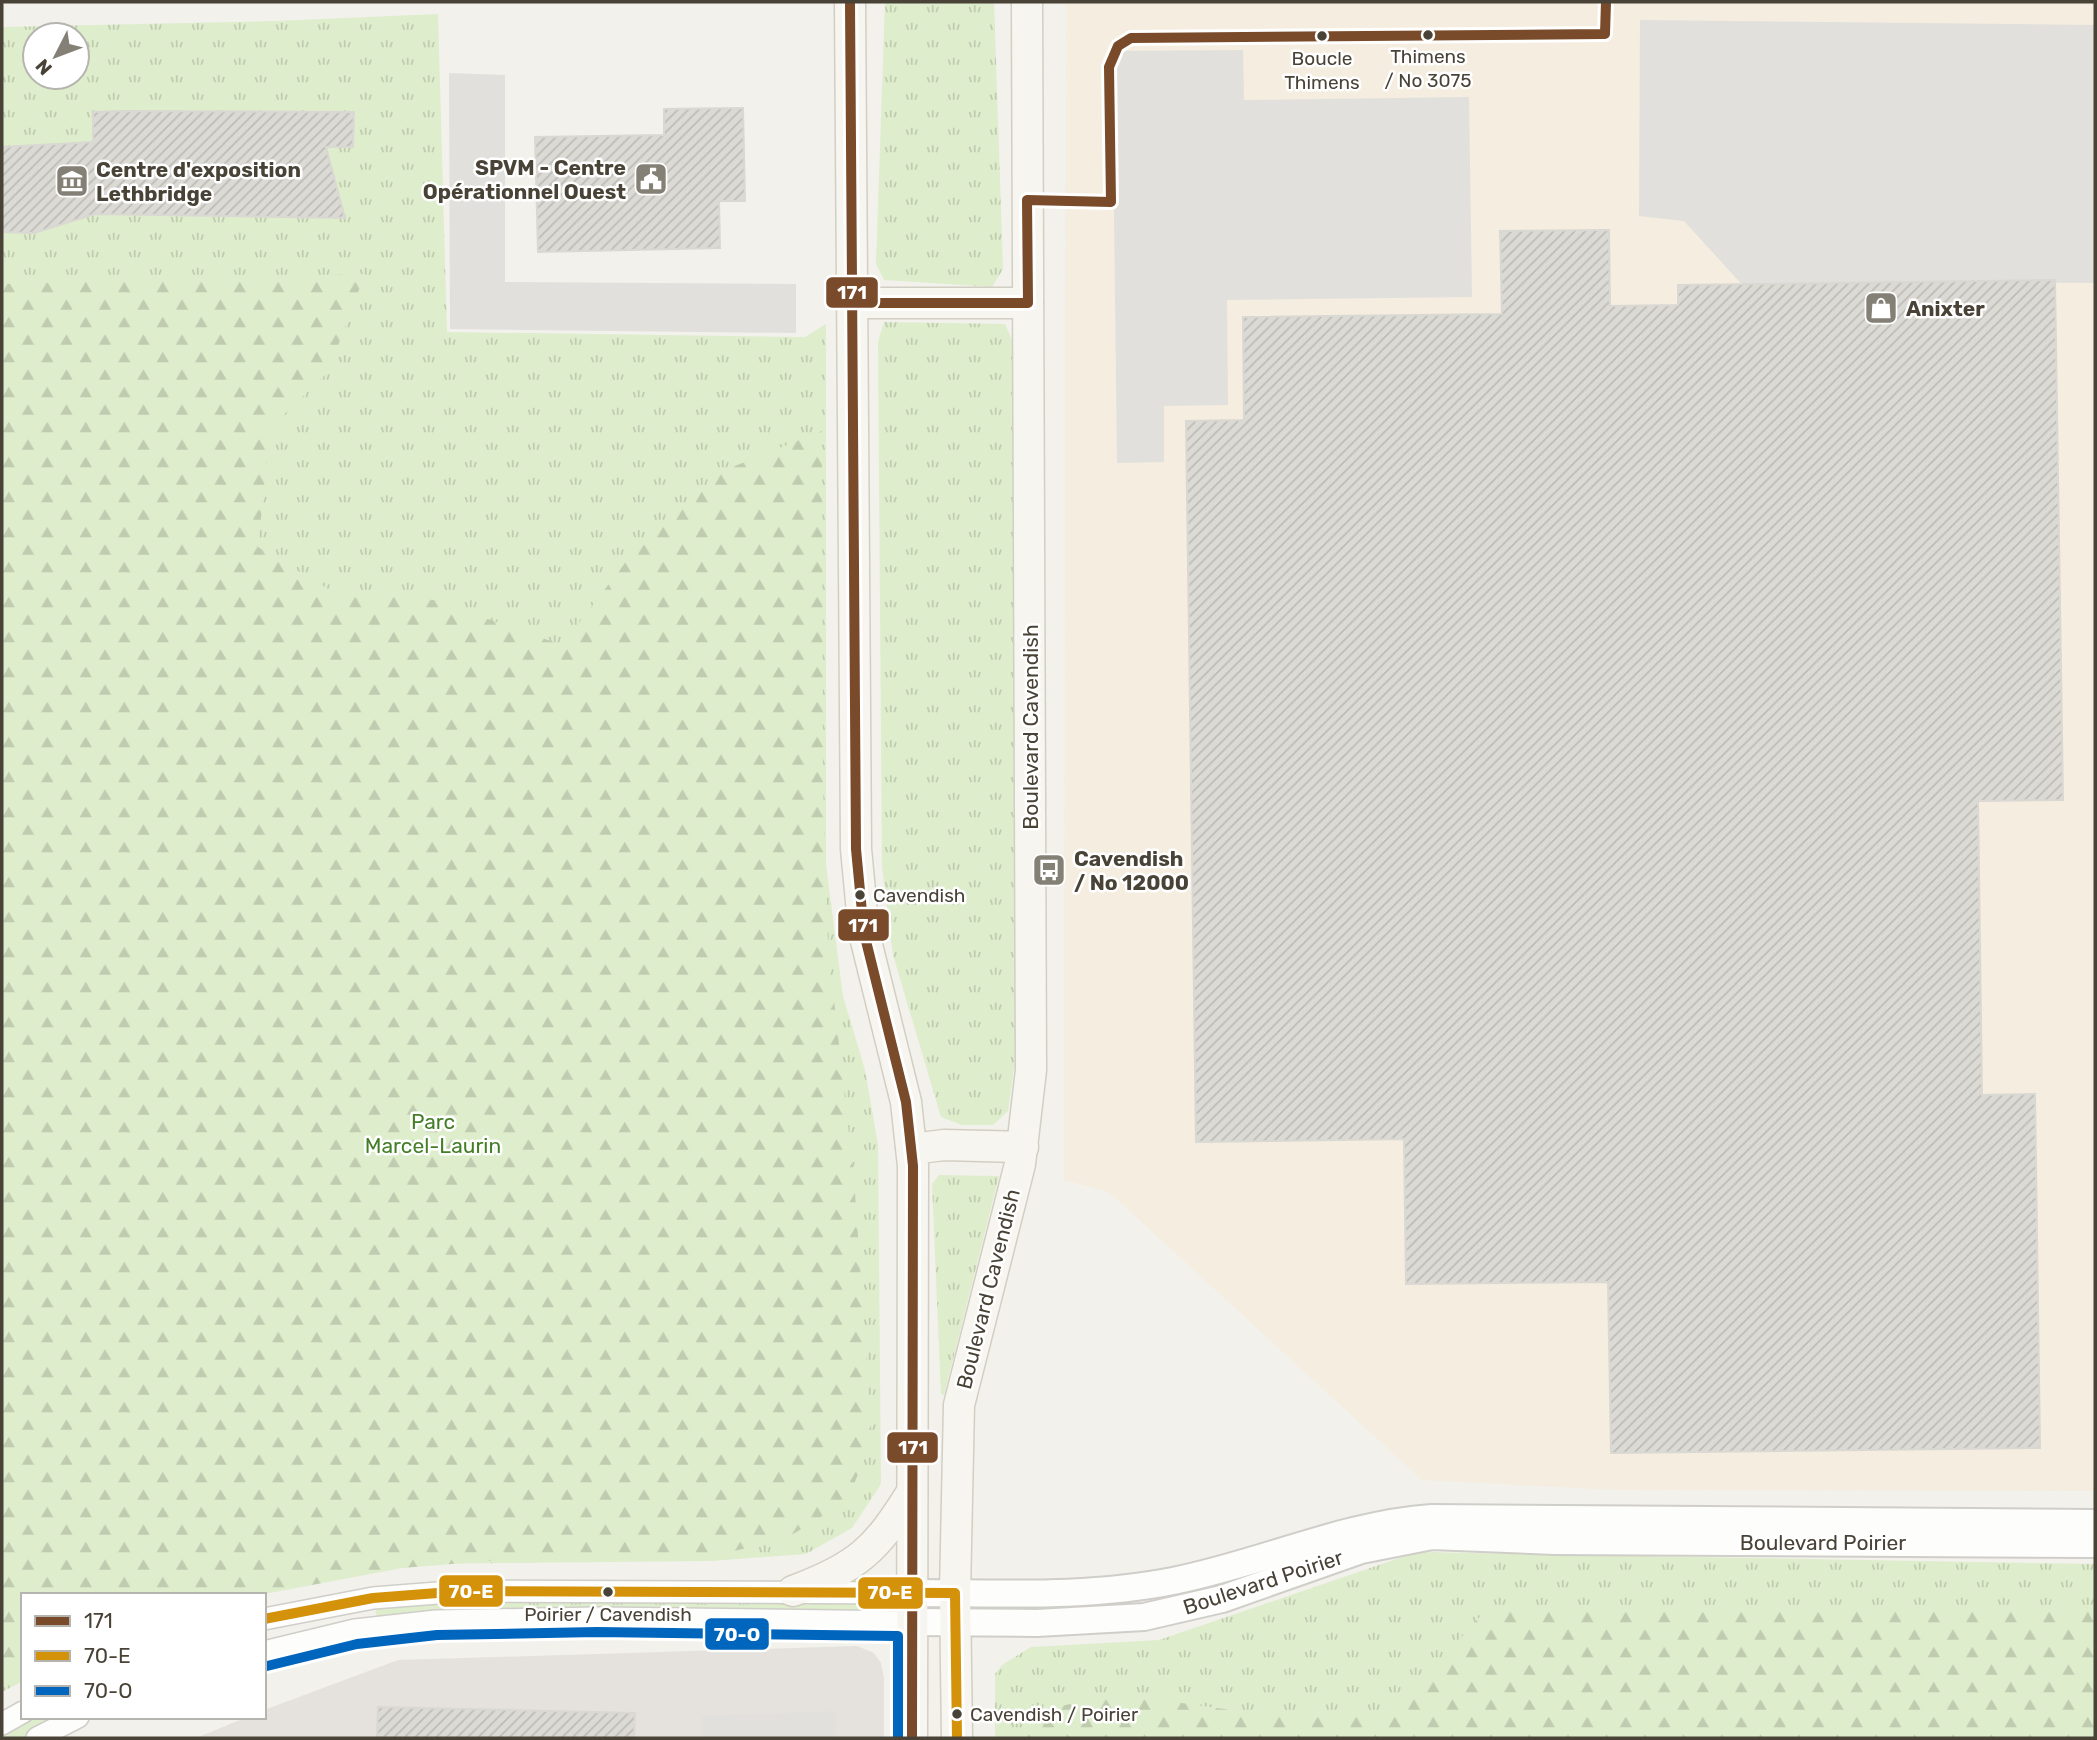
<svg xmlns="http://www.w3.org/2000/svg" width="2097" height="1740" font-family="Rubik,sans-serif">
<defs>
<pattern id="grass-tufts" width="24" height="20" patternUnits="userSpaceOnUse" patternTransform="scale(1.75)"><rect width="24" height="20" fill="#deedcc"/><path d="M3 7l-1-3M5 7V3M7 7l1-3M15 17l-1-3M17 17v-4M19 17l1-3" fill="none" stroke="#c0ccb0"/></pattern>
<pattern id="forest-firs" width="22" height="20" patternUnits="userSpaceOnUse" patternTransform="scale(1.75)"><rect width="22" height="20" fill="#deedcc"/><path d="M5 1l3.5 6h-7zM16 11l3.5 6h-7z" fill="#c0ccb0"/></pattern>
<pattern id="building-hatch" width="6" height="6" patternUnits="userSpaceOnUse" patternTransform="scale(1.75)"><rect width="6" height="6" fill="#dcdad4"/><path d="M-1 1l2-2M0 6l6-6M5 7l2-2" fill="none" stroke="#bebcb7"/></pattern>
</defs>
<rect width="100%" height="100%" fill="#f2f1ec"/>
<polygon fill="#f5eddf" points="1066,2 2095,2 2095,1491 1615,1490 1422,1480 1109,1192 1064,1180"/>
<polygon fill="#e5e2dd" points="857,1646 874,1653 881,1663 884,1678 884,1738 196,1738 247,1717 264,1717 264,1710 398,1660"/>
<g fill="url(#grass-tufts)" fill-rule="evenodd">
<polygon points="885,2 994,2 1003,269 992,287 884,280 876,264"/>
<path d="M 438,14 L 447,332 L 805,337 L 826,324 L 826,865 L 843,996 L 865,1070 L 878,1145 L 881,1484 L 852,1528 L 806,1554 L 711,1561 L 400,1564 L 259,1593 L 23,1595 L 23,1681 L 2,1692 L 2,27 L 275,21 ZM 35,35 L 77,35 L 77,77 L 35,77 Z"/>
<polygon points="884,322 1005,324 1016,349 1018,1039 1008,1111 993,1125 962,1125 941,1117 893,955 882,867 878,342"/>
<polygon points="939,1175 999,1176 944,1395 941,1394 932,1184"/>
<polygon points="1417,1552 2095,1564 2095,1738 995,1738 995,1674 1002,1665 1031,1647 1159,1640"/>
<polygon points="857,1599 858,1614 377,1620 375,1606 435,1600"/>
<polygon points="31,1717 63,1717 23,1738 2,1738 2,1733"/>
</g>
<g fill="url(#forest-firs)">
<polygon points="365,274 328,372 270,428 258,547 330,590 434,600 562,645 625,563 720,472 822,431 823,784 828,946 854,1179 872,1440 847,1501 785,1539 717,1555 501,1560 402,1568 259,1595 23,1595 23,1670 2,1676 2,284"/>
<polygon points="2095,1608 2095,1738 1025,1738 1042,1711 1113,1693 1265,1715 1375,1714 1421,1682 1485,1611"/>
</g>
<g fill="#e1e0dc">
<polygon points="1640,20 2095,25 2095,283 1878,282 1747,290 1684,221 1639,216"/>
<polygon points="1243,50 1244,100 1469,97 1472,297 1227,300 1228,405 1164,406 1164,462 1117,463 1112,51"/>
<polygon points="449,73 505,75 505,282 796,284 796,333 450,329"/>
<polygon points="836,1711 835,1738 702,1738 702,1716"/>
</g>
<g fill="url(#building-hatch)" stroke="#dad8d2" stroke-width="2">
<polygon points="743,108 745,201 719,201 720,248 538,252 535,137 664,135 664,109"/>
<polygon points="123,111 354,112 353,147 326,147 345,218 95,214 34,233 2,232 2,147 93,142 93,112"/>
<polygon points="1609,230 1610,306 1678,305 1678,285 2055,280 2063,800 1978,801 1982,1095 2035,1094 2040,1448 1611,1453 1608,1282 1406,1284 1404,1139 1196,1142 1186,421 1244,420 1243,317 1502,314 1500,231"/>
<polygon points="378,1707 635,1713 634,1738 377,1738"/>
</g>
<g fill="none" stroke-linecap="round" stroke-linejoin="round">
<defs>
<g id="minor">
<polyline points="264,1619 373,1598 463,1591 912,1593"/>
<polyline points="264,1652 355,1630 436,1621 597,1618 912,1622"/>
<polyline points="2,1724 23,1712"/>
<polyline points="37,1738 78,1717"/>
</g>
<g id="tertiary">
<path d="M 912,1593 C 999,1593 1088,1598 1173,1581 C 1260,1564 1343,1524 1432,1518 L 2095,1523"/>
<polyline points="912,1622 1037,1623 1144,1617 1222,1599 1361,1550 1432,1536 1555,1541 2095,1544"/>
</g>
<g id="secondary">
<polyline points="850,2 856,849 864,933 906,1102 913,1166 912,1738"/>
<polyline points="851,303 1028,303"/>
<polyline points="912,1149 944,1145 1023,1147"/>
<path d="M 793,1591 C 858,1567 876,1550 912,1492"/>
<polyline points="957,1738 955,1593 959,1405 1020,1164 1031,1070 1027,2"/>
</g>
</defs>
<use href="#minor" stroke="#d0cec9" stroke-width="24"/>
<use href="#tertiary" stroke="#d0cec9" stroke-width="30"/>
<use href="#secondary" stroke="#d2cec3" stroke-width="33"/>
<use href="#minor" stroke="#fdfdfc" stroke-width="21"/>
<use href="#tertiary" stroke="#fdfdfc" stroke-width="26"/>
<use href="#secondary" stroke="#f7f5ef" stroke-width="30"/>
<defs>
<g id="bus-1">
<polyline points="850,2 856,849 864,933 906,1102 913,1166 912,1738"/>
<polyline points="851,303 1028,303 1027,200 1111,202 1109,67 1118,46 1131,38 1605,34 1606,2"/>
</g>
<polyline id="bus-2" points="264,1619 373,1598 463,1591 955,1593 957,1738"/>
<polyline id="bus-3" points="267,1666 357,1644 437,1635 597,1632 898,1636 898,1738"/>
</defs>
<use href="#bus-1" stroke="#fff" stroke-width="16"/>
<use href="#bus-2" stroke="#fff" stroke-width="16"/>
<use href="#bus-3" stroke="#fff" stroke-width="16"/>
<use href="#bus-1" stroke="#7a4b2a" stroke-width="10"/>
<use href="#bus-2" stroke="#d4920b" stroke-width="10"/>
<use href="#bus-3" stroke="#0065bd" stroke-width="10"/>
</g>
<defs>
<symbol id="civic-square" viewBox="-11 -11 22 22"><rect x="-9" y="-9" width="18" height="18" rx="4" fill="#848076" stroke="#fff"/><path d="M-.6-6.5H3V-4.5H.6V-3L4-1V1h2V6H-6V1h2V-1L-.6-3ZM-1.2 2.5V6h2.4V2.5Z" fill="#fff"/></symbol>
<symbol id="museum-square" viewBox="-11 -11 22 22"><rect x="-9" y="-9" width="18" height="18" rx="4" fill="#848076" stroke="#fff"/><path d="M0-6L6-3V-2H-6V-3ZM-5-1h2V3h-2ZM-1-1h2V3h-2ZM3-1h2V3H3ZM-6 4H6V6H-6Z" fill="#fff"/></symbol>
<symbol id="shop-square" viewBox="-11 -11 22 22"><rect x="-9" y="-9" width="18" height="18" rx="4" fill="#848076" stroke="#fff"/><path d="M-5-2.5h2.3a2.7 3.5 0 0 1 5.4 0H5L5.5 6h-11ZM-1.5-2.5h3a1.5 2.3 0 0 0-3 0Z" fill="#fff"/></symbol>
<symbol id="bus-square" viewBox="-11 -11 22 22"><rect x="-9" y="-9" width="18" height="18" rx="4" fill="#848076" stroke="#fff"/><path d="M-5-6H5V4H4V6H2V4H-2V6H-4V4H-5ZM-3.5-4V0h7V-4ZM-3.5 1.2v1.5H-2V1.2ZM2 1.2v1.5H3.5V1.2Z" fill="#fff"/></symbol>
</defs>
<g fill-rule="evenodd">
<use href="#civic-square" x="632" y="160" width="38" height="38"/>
<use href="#museum-square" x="53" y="162" width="38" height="38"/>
<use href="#shop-square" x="1862" y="289" width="38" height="38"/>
<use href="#bus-square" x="1030" y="851" width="38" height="38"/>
</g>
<g fill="#494337" stroke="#fff" stroke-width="2.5">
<circle cx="1428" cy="35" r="6"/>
<circle cx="1322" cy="36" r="6"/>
<circle cx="860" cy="895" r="6"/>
<circle cx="608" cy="1592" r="6"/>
<circle cx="957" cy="1714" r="6"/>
</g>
<g text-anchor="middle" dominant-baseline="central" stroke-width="5" stroke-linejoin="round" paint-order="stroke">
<g font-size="19" fill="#494337" stroke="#fff">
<text x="1428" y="56">Thimens<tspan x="1428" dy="24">/ No 3075</tspan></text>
<text x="1322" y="58">Boucle<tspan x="1322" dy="24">Thimens</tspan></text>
<text x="873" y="895" text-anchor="start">Cavendish</text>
<text x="608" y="1614">Poirier / Cavendish</text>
<text x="970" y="1714" text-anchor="start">Cavendish / Poirier</text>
</g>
<g font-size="21" font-weight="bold" fill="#494337" stroke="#fff" text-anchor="start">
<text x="626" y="167" text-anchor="end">SPVM - Centre<tspan x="626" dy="24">Opérationnel Ouest</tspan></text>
<text x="96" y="169">Centre d'exposition<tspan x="96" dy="24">Lethbridge</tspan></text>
<text x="1906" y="308">Anixter</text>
<text x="1074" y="858">Cavendish<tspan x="1074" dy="24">/ No 12000</tspan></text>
</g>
<g font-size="21" fill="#494337" stroke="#fff">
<text transform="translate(1030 727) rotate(-90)">Boulevard Cavendish</text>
<text transform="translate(988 1289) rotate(-76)">Boulevard Cavendish</text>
<text x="1823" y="1542">Boulevard Poirier</text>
<text transform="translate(1263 1582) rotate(-18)">Boulevard Poirier</text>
</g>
<g font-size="21" fill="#447e27" stroke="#fff">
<text x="433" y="1121">Parc<tspan x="433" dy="24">Marcel-Laurin</tspan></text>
</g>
</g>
<g stroke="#fff" stroke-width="2.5">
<rect x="825" y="276" width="54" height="33" rx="7" fill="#7a4b2a"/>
<rect x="837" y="908" width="53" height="34" rx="7" fill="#7a4b2a"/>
<rect x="886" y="1431" width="53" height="33" rx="7" fill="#7a4b2a"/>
<rect x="438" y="1574" width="66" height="34" rx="7" fill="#d4920b"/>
<rect x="857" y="1576" width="67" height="34" rx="7" fill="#d4920b"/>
<rect x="704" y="1617" width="66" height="34" rx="7" fill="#0065bd"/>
</g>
<g font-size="19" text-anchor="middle" font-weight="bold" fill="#fff">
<text x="852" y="299">171</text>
<text x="863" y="932">171</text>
<text x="913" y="1454">171</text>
<text x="471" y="1598">70-E</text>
<text x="890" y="1599">70-E</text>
<text x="737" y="1641">70-O</text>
</g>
<rect width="2097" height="1740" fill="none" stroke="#494337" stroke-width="7"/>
<rect x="21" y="1593" width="245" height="126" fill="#ffffff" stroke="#b6b4af" stroke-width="2"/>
<rect x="35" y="1616" width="35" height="10" fill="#7a4b2a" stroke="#b6b4af" stroke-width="2"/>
<text x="84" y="1628" font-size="21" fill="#494337">171</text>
<rect x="35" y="1651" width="35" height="10" fill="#d4920b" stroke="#b6b4af" stroke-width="2"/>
<text x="84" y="1663" font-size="21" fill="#494337">70-E</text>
<rect x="35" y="1686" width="35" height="10" fill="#0065bd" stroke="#b6b4af" stroke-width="2"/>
<text x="84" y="1698" font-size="21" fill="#494337">70-O</text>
<g transform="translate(56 56) rotate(228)"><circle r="33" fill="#ffffff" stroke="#b6b4af" stroke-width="2"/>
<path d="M0-5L12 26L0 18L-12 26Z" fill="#848076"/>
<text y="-10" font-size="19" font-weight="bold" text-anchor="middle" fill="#494337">N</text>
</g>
</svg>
